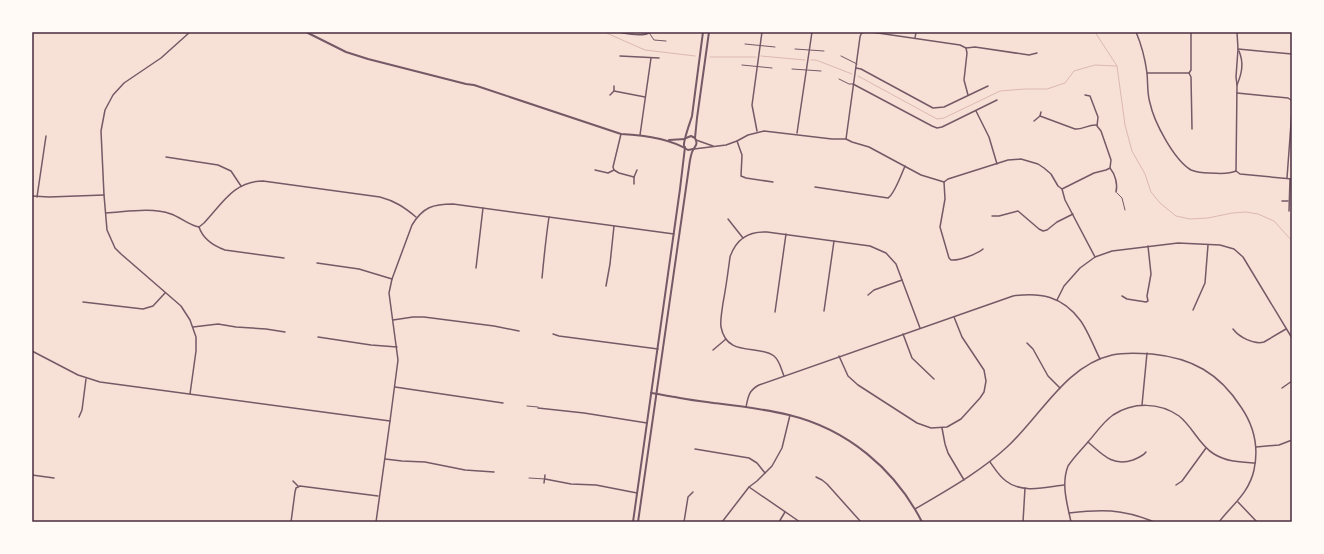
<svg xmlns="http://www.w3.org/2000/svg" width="1324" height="554" font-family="'Exo 2',sans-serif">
<rect width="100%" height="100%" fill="#f7e1d7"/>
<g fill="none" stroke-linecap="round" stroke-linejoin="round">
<g stroke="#dcb8b0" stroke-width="1">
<polyline points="604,32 645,50 695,56"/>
<polyline points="1095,32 1117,66 1125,125 1132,151 1145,174 1151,192 1160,203 1176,216 1190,219 1208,218 1232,213 1246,212 1258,214 1274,221 1292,241"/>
<polyline points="761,56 805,60"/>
<polyline points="710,57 756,57"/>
<polyline points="811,60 816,60 852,74"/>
<polyline points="858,76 937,119 944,118 1000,91 1025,89 1047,89 1065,83 1074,71 1095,65 1116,66"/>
</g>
<g stroke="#755966" stroke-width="1">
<polyline points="650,34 654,40 666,41"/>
<polyline points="745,44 775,47"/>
<polyline points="795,49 824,51"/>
<polyline points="841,56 857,64"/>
<polyline points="742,65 772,68"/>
<polyline points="792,69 821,71"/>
<polyline points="839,79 849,84 853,84"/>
<polyline points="1117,193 1122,198 1125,210"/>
<polyline points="527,406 538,407"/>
<polyline points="529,478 545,479"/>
</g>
<g stroke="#755966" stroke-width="1.5">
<polyline points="190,32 161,58 124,83 113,95 105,110 101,131 104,195 107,230 115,248 121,254 181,306 190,320 196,337 196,351 190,394"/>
<path d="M 618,32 C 628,34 643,37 651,32"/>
<polyline points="871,32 960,45 966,48 975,47 1029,55 1037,53"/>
<path d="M 1136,32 C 1142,46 1145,58 1147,73 C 1148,83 1147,94 1150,103 C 1154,122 1174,160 1191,170 C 1196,172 1203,173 1209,173 C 1218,173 1227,175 1236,171"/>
<polyline points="915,38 916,32"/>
<polyline points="966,48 967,53 964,80 968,95"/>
<polyline points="1238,49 1292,54"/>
<polyline points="620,56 659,58"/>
<polyline points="856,68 861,69 933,108 944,107 988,86"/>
<polyline points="1147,73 1189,73 1191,70 1191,32"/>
<polyline points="1189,73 1191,77 1192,129"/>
<polyline points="853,84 932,126 937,128 942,127 997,100"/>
<path d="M 1237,85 C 1242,73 1244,63 1239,51"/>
<polyline points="614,91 645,97"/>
<polyline points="1237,93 1288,98 1291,100 1292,102"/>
<polyline points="610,95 614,91 614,86"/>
<path d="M 1085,95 L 1090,96 L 1098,117 L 1097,126 L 1101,131 L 1111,160 L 1110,168 C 1115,174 1118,184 1116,192"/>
<polyline points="976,111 989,137 997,164"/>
<path d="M 1040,116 L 1075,129 C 1082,130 1089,124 1097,125"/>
<polyline points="1034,121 1040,116 1041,112"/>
<polyline points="757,131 752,105 762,32"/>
<polyline points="797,133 812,32"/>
<polyline points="621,134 613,167 614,170 619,173 634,177"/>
<polyline points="640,135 651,58"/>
<polyline points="846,139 860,37 861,34 864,32"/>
<polyline points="696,140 713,146"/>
<polyline points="737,141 742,155 741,176 746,178 773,182"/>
<polyline points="694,149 726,145 737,141 748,135 764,131 832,139 846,139 852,142 869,147 921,175 944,182 948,179 1008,160 1021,159 1038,164 1044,168 1051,174 1058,186 1062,189 1065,200 1095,257"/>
<polyline points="166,157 218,165 231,171 241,186"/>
<polyline points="595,170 608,173 614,170"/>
<polyline points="1236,171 1237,85 1236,77 1238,49 1237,32"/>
<polyline points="1236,171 1240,174 1292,179"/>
<polyline points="1287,178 1292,110"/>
<path d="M 944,182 L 945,199 L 940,227 L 949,258 L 951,260 C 959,261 977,254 983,249"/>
<polyline points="634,184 634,177 637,170"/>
<path d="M 815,187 L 888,198 C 894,195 902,173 905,166"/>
<polyline points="1062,189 1094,173 1106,170 1110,168"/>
<polyline points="32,196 49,197 104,195"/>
<polyline points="37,197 46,136"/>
<polyline points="1282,201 1288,201"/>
<polyline points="1289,211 1290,179"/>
<path d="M 106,213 C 126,212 151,207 171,214 C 180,217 190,226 199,227 L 204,223 C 222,204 234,181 263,181 L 380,197 C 395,201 404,207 416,217"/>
<polyline points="992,216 999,216 1018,211 1039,229 1043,231 1047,230 1057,222 1073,214"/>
<polyline points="728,219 743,238"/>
<path d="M 199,227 C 203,239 214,246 225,250 L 284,258"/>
<polyline points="317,263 359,269 392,279"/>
<polyline points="476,268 483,208"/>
<path d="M 542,278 C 544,257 546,237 549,217"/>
<polyline points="606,286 610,264 614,226"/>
<polyline points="868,295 874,290 902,280"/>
<polyline points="1122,296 1127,299 1146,302 1148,301 1147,296 1151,274 1148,246"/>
<polyline points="1057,300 1064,286 1080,268 1095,257 1112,251 1178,243 1220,245 1234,249 1243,257 1292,338"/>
<polyline points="83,302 143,309 153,306 165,293"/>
<polyline points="1193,310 1205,283 1208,245"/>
<polyline points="824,311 834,241"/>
<polyline points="775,312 786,234"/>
<polyline points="393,320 413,317 424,317 494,326 519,331"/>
<polyline points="193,327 218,324 236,327 266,329 285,332"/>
<path d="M 1233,329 C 1239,337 1254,345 1264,342 L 1286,329"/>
<polyline points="553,334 559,336 658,349"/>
<polyline points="903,334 912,358 934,379"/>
<polyline points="318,337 371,345 397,347"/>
<polyline points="1027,343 1033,349 1048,376 1060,388"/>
<polyline points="713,350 726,339"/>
<polyline points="32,351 78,375 100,382 390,421"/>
<polyline points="839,356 848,376 858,385 917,423 931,428 947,427 961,419 980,398 984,392 986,381 984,370 962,337 954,317"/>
<path d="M 784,376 C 781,369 780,361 774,356 C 758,344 727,358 721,327 C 720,320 722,311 723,303 C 726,288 728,272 730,257 C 736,239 749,231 767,232 L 870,246 L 886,253 L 896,264 L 920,328"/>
<polyline points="395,387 503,403"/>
<polyline points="1282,388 1292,381"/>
<polyline points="1142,405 1147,353"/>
<path d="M 746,407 C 748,397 749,390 759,385 L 1013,296 C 1040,292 1062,296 1080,320 C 1087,329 1094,347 1100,359"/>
<polyline points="538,408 584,413 647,423"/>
<polyline points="79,417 82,410 86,379"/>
<polyline points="942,428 945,444 948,453 964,480"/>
<path d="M 1088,442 C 1102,454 1112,467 1133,460 C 1138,458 1143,456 1146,452"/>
<polyline points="1256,447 1279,445 1292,440"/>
<polyline points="695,449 749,458 757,463 765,473"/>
<polyline points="385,459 402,461 425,462 465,470 494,472"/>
<path d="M 990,462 C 995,469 999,476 1006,481 C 1022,494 1047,487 1064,485"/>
<polyline points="32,475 54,478"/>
<polyline points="816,477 822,480 827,484 861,522"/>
<polyline points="545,479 571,484 596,485 637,493"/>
<polyline points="293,481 298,486"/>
<polyline points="544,483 545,475"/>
<polyline points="1176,485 1182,481 1206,448"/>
<polyline points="749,487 800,522"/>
<polyline points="1238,502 1257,522"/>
<path d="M 915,509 C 947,490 980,472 1007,447 C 1041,416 1065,366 1112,355 C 1125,352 1139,353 1152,354 C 1192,358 1219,373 1241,407 C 1254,426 1259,447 1254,470 C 1249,493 1232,505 1219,522"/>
<path d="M 1069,513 C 1102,509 1121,509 1152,521"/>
<polyline points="291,522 295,492 296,488 300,486 378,496"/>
<path d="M 376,522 L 390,421 L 398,360 L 389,293 L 392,279 L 412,225 C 423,207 433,204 453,204 L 674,234"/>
<polyline points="684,522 688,497 693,492"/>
<polyline points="722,522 749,487 757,481 772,466 782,448 790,415"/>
<polyline points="779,522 785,512"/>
<polyline points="1023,522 1025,488"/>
<path d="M 1071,522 C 1067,503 1061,484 1068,466 C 1074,457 1081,450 1088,442 C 1096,433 1103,422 1113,415 C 1133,402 1159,402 1179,416 C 1193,427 1199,445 1214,454 C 1227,462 1241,462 1255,463"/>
</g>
<g stroke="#755966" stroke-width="2">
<path d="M 306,32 L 346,52 L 368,59 L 466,84 L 474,85 L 621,134 C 643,135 669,138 688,150 L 693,149"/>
<polyline points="695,138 697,118 709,32"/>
<polyline points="669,140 685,139"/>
<path d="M 684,146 C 683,141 690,123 692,116 L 703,32"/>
<path d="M 651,393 C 659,394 667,396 675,397 C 688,400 701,401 714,403 C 739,406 765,409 789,415 C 847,429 895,469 922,522"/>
<polyline points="633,522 680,189 685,147"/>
<path d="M 638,522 L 690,160 C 691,157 691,153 693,150 C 696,145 698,144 695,138 L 691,136 L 686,138"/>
</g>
</g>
<rect width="1324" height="554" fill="none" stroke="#fffaf5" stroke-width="66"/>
<rect x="33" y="33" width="1258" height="488" fill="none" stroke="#4a2c40" stroke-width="1.5"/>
</svg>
